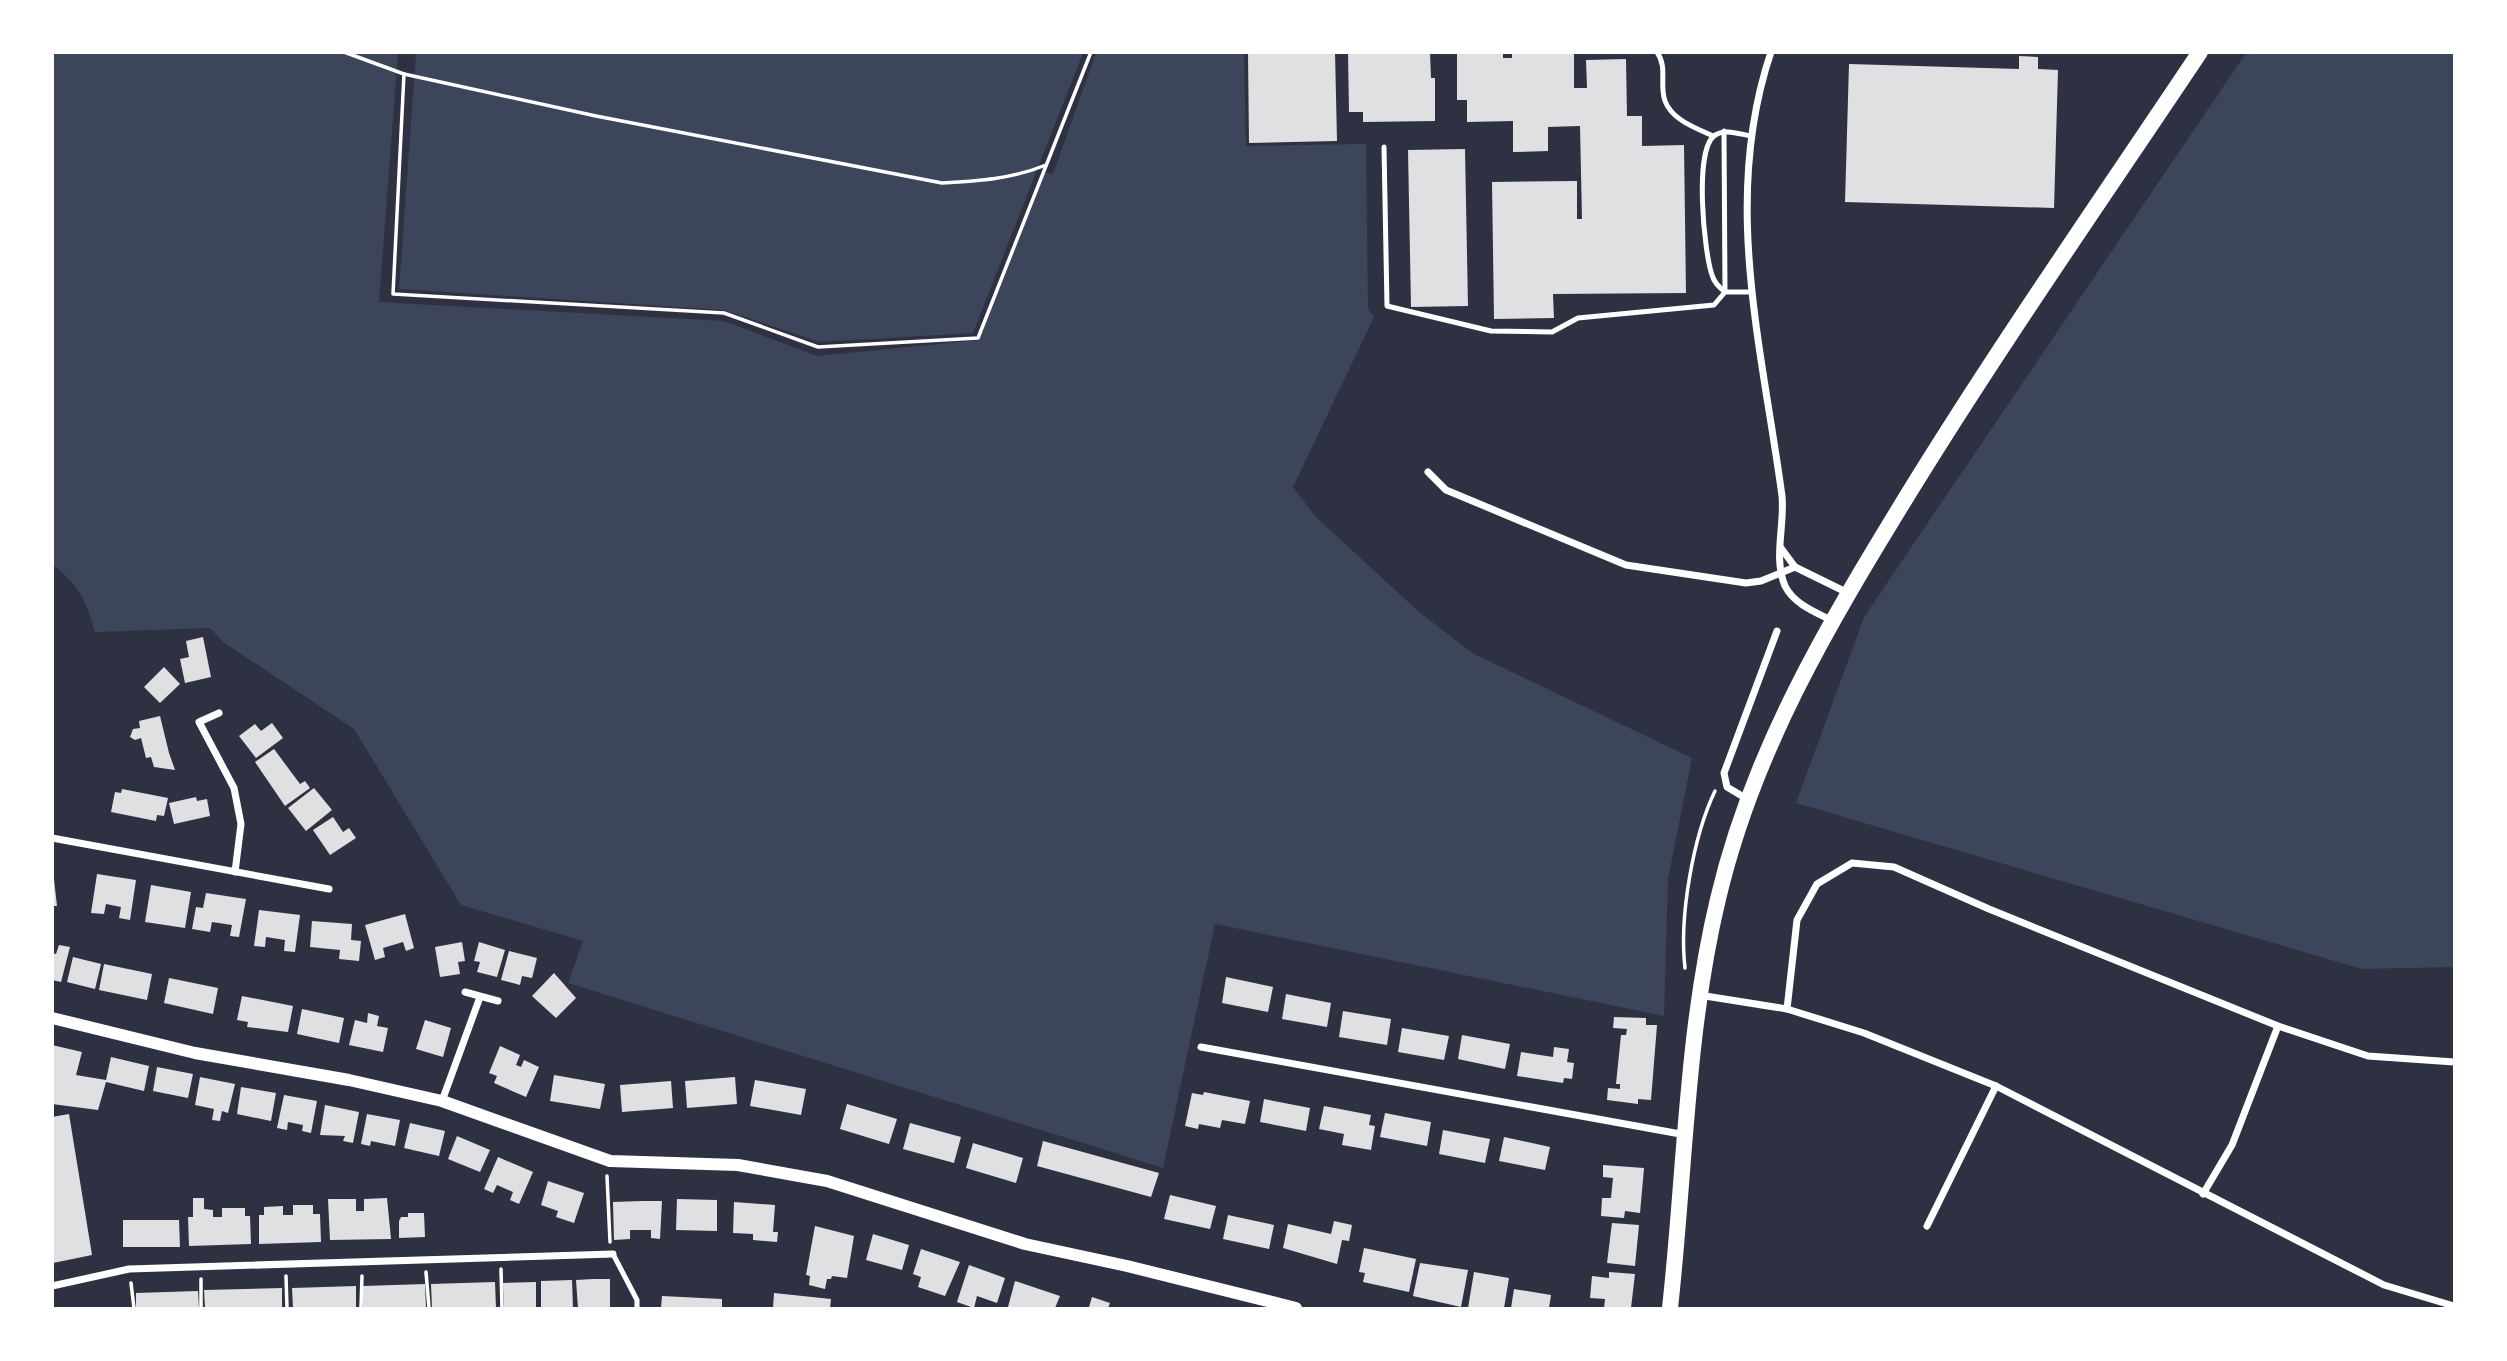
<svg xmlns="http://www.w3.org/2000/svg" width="2507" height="1361" font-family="'IBM Plex Sans',sans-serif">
<rect width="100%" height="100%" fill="#2d3142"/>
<g fill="#3c4559">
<path d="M 52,53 L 398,53 L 379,302 L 724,321 L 817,356 L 979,340 L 1042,172 L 1053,174 L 1096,53 L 1244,53 L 1246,146 L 1366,144 L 1368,309 L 1374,317 L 1293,487 L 1316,517 L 1419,612 L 1474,654 L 1692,758 L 1668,879 L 1664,1016 L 1215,924 L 1163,1168 L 568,983 L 583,941 L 461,905 L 354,729 L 223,642 L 210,628 L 95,632 C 85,598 80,587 53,565 Z"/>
<polygon points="416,53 1083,53 973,333 819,342 724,310 399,289"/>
<polygon points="2246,53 2454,53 2454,967 2362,969 1796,803 1864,617"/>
</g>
<g fill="#e0e0e3">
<polygon points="1248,52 1335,52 1337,141 1249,143"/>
<polygon points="1348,52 1430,52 1431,78 1435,78 1435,121 1363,122 1363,112 1349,112"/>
<polygon points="1457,52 1503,52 1503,58 1512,58 1512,52 1574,52 1574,88 1587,88 1586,60 1626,59 1627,116 1642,116 1642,146 1684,145 1686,293 1553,294 1554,318 1494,319 1492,182 1577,181 1577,219 1582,219 1580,126 1548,127 1548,151 1513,152 1513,121 1467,122 1467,100 1457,100"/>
<polygon points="2019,56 2038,57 2038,69 2058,70 2054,208 1845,202 1849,64 2019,69"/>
<polygon points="1465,149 1468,306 1411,307 1408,150"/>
<polygon points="203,637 211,677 185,683 180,659 189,657 186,641"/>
<polygon points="164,667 180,684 160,703 144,687"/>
<polygon points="160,716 169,753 175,770 154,767 151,757 146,758 141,738 135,740 130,737 133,729 140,728 139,721"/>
<polygon points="272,723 283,738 256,758 239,736 255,724 261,731"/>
<polygon points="274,749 300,784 305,781 310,788 285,806 255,762"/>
<polygon points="314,788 332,810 306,831 288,808"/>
<polygon points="122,789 168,798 164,816 157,815 156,821 111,812 115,792 121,793"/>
<polygon points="196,797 197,801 207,799 210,816 174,824 169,803"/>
<polygon points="333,817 343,832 349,828 356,838 330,855 313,830"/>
<polygon points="52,862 57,906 52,906"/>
<polygon points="97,874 136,880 130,920 119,918 121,907 106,904 104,914 91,913"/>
<polygon points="151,885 191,892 185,928 145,922"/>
<polygon points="206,893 246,899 239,937 230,936 232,925 212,922 210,932 192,929 196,907 203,908"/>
<polygon points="259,910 300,915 295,952 284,951 285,940 266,937 265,947 254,946"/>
<polygon points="405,914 414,948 406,951 403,942 383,948 385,957 375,960 365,925"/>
<polygon points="312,921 352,924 351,940 361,941 359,961 339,959 340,950 310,947"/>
<polygon points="462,942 465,961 458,962 460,974 440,977 435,947"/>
<polygon points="479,942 505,950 497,977 477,972 480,962 474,961"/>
<polygon points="59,945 70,947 61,982 52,980 52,953 56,954"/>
<polygon points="509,951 537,958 532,978 522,976 520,985 501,980"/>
<polygon points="73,957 101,964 95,989 67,982"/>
<polygon points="104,964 152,974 147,1000 99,990"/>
<polygon points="554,973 576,998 556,1018 532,996"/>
<polygon points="1226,977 1273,987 1268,1012 1222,1003"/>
<polygon points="169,978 218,988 213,1014 164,1003"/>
<polygon points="1286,994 1331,1003 1327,1027 1282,1019"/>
<polygon points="242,996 293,1006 288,1032 247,1027 248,1022 237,1020"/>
<polygon points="302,1009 344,1018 339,1043 297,1034"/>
<polygon points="1343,1011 1391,1019 1387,1045 1339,1037"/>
<polygon points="368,1013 379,1016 377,1026 388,1028 383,1052 349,1045 355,1020 367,1023"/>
<polygon points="1614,1017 1646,1018 1646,1025 1657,1025 1651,1100 1638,1099 1638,1104 1607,1100 1608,1088 1620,1089 1620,1084 1616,1084 1621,1035 1626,1035 1627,1029 1613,1028"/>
<polygon points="425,1020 451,1028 443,1057 416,1049"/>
<polygon points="1402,1028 1449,1036 1444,1060 1398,1052"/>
<polygon points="1462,1035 1510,1044 1505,1069 1458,1059"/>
<polygon points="52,1045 82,1052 76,1075 106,1080 111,1057 149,1066 144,1091 106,1082 98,1110 52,1104"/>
<polygon points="500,1046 520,1055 516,1065 521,1067 524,1060 539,1067 526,1097 494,1083 497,1076 489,1073"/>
<polygon points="1554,1047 1569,1049 1567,1062 1574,1063 1572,1079 1564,1078 1563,1083 1517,1076 1521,1052 1553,1057"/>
<polygon points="157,1067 193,1074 188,1098 153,1091"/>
<polygon points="554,1075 605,1084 600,1109 550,1101"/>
<polygon points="200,1077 235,1084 228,1113 222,1111 220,1121 212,1120 214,1109 195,1105"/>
<polygon points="735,1077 737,1104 687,1108 685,1081"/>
<polygon points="755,1080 806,1089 801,1115 750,1106"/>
<polygon points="671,1081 673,1108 622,1112 620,1085"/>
<polygon points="241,1087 276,1093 271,1121 237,1114"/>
<polygon points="1204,1092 1250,1101 1245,1124 1222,1120 1220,1128 1199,1124 1198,1129 1185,1126 1192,1093 1203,1095"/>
<polygon points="284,1095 317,1101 311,1133 302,1131 303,1125 288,1122 287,1130 277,1128"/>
<polygon points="1264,1099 1310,1108 1306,1131 1260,1122"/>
<polygon points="847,1104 897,1119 889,1144 840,1129"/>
<polygon points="325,1105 359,1112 353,1143 343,1141 345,1136 320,1135"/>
<polygon points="1324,1106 1371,1115 1369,1125 1375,1126 1371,1150 1342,1145 1344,1134 1319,1129"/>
<polygon points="1385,1113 1431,1122 1427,1146 1380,1137"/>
<polygon points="69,1114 92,1255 53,1263 52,1117"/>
<polygon points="367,1114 400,1120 395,1146 371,1141 370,1146 361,1144"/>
<polygon points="410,1123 445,1131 439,1156 404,1148"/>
<polygon points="910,1123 961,1137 954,1163 903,1149"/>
<polygon points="1443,1130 1490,1139 1485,1163 1439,1154"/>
<polygon points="457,1136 490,1150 480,1172 448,1159"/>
<polygon points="1504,1137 1550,1147 1545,1170 1499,1161"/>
<polygon points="1043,1141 1159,1173 1151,1197 1037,1166"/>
<polygon points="973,1143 1023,1158 1016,1183 966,1168"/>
<polygon points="498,1157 533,1172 519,1204 510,1200 513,1192 497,1185 493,1193 484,1189"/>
<polygon points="1603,1165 1644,1168 1640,1213 1625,1211 1624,1218 1601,1216 1602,1198 1611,1198 1613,1178 1603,1177"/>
<polygon points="548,1181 584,1193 574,1223 556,1217 558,1211 541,1205"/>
<polygon points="1170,1195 1216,1206 1210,1229 1164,1219"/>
<polygon points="193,1198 204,1198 204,1209 213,1210 213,1217 222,1217 222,1208 245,1208 245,1216 250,1216 251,1244 189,1246 188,1217 193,1217"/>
<polygon points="387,1198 391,1239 330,1240 328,1199 356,1199 356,1211 364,1211 364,1199"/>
<polygon points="677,1199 717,1200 717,1231 676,1230"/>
<polygon points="641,1201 662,1201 660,1239 651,1238 651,1230 630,1230 630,1239 614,1240 613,1202"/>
<polygon points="734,1202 775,1205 773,1232 778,1232 777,1242 753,1240 753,1234 733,1233"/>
<polygon points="293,1205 313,1205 313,1214 320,1214 321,1242 259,1244 259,1215 264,1215 264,1207 283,1206 283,1215 293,1215"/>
<polygon points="408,1213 424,1213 425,1237 399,1238 399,1221 401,1217 408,1217"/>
<polygon points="1228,1215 1274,1225 1269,1249 1223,1239"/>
<polygon points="123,1220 179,1220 180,1247 123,1247"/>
<polygon points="1334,1221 1352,1225 1349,1241 1342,1240 1337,1264 1283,1248 1288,1224 1331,1234"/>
<polygon points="1612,1223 1639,1225 1635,1266 1607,1263"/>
<polygon points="815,1226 854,1236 847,1278 832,1276 831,1279 827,1279 825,1289 809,1285 810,1276 806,1275"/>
<polygon points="873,1234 909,1245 902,1270 866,1260"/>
<polygon points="1364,1248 1416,1259 1409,1292 1363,1282 1365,1273 1359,1272"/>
<polygon points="921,1249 960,1262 945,1296 918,1287 921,1277 913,1274"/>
<polygon points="1420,1263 1468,1270 1461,1307 1413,1296"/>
<polygon points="969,1265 1005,1278 997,1303 977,1296 974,1308 957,1302"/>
<polygon points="1474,1272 1509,1278 1504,1308 1468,1308"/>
<polygon points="1609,1272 1635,1274 1631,1308 1604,1308 1605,1299 1590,1298 1592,1276 1609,1278"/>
<polygon points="593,1279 610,1279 610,1307 578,1308 576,1280"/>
<polygon points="572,1280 573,1308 541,1308 541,1281"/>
<polygon points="1015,1281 1060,1296 1055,1308 1008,1307"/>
<polygon points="495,1282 496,1308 432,1308 431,1284"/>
<polygon points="536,1282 536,1308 504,1308 503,1283"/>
<polygon points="425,1284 426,1308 363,1308 363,1286"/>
<polygon points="356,1286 356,1308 293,1308 292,1288"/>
<polygon points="282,1288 282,1308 205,1308 204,1290"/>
<polygon points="1514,1289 1551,1295 1549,1308 1511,1308"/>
<polygon points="198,1291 199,1308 136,1308 136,1293"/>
<polygon points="774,1293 831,1299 830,1308 773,1308"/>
<polygon points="662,1296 722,1299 722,1308 661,1308"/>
<polygon points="1092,1297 1110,1303 1108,1308 1089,1307"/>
</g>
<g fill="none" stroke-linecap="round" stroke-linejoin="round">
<g stroke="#fff" stroke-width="3.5">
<polyline points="344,52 404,74 393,294 724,313 818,347 978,338 1091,52"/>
<path d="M 404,74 L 596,116 L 942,183 C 978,181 1012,179 1046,165"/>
<path d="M 1685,968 C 1679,917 1693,837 1715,791"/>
<polyline points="607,1176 610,1242"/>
<polyline points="501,1269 502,1308"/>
<polyline points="426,1272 429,1308"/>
<polyline points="286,1276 287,1308"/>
<polyline points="201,1279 201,1308"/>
<polyline points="131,1283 134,1308"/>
<polyline points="361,1308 362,1276"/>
</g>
<g stroke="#fff" stroke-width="5">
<path d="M 1657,52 C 1668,68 1659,84 1665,101 C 1672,120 1696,128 1713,136"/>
<polyline points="1384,147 1387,306 1491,331 1552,332 1578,318 1714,305 1725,292 1724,131"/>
<path d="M 1750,292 L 1725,292 C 1718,286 1714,282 1712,275 C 1704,252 1694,151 1714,136 C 1724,128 1739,134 1751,136"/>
<polyline points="613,1254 637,1300 637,1308"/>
</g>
<g stroke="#fff" stroke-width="7">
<path d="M 1771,52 C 1721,200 1762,347 1782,496 C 1785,525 1773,558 1785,586 C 1794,604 1815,612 1831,620"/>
<polyline points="1428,472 1446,490 1626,565 1746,583 1761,581 1795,567"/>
<polyline points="1781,548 1795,567 1848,593"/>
<polyline points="219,713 199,722 234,788 241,824 235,872"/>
<polyline points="1747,799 1727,787 1724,773 1777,631"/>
<polyline points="52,838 329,889"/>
<polyline points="465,992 498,1001"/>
<polyline points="1699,995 1787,1009 1864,1033 1996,1086 2384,1285 2454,1306"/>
<polyline points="1787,1009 1797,920 1817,884 1852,863 1894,867 1989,909 2278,1026 2368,1056 2454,1062"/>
<polyline points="1201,1047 1686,1135"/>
<polyline points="442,1101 480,997"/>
<polyline points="2203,1194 2232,1145 2278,1026"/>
<polyline points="1927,1226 1996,1086"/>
<polyline points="52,1286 129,1269 613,1254"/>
</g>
<polyline stroke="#fff" stroke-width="12" points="52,1018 195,1053 349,1080 442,1101 610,1161 738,1165 827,1181 1025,1244 1127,1266 1296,1308"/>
<path stroke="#fff" stroke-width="16" d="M 1670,1308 C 1685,1173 1686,1032 1718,899 C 1753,750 1828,625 1907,496 C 2000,345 2101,200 2200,52"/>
</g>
<rect width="2507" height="1361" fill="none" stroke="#ffffff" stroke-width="108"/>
</svg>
